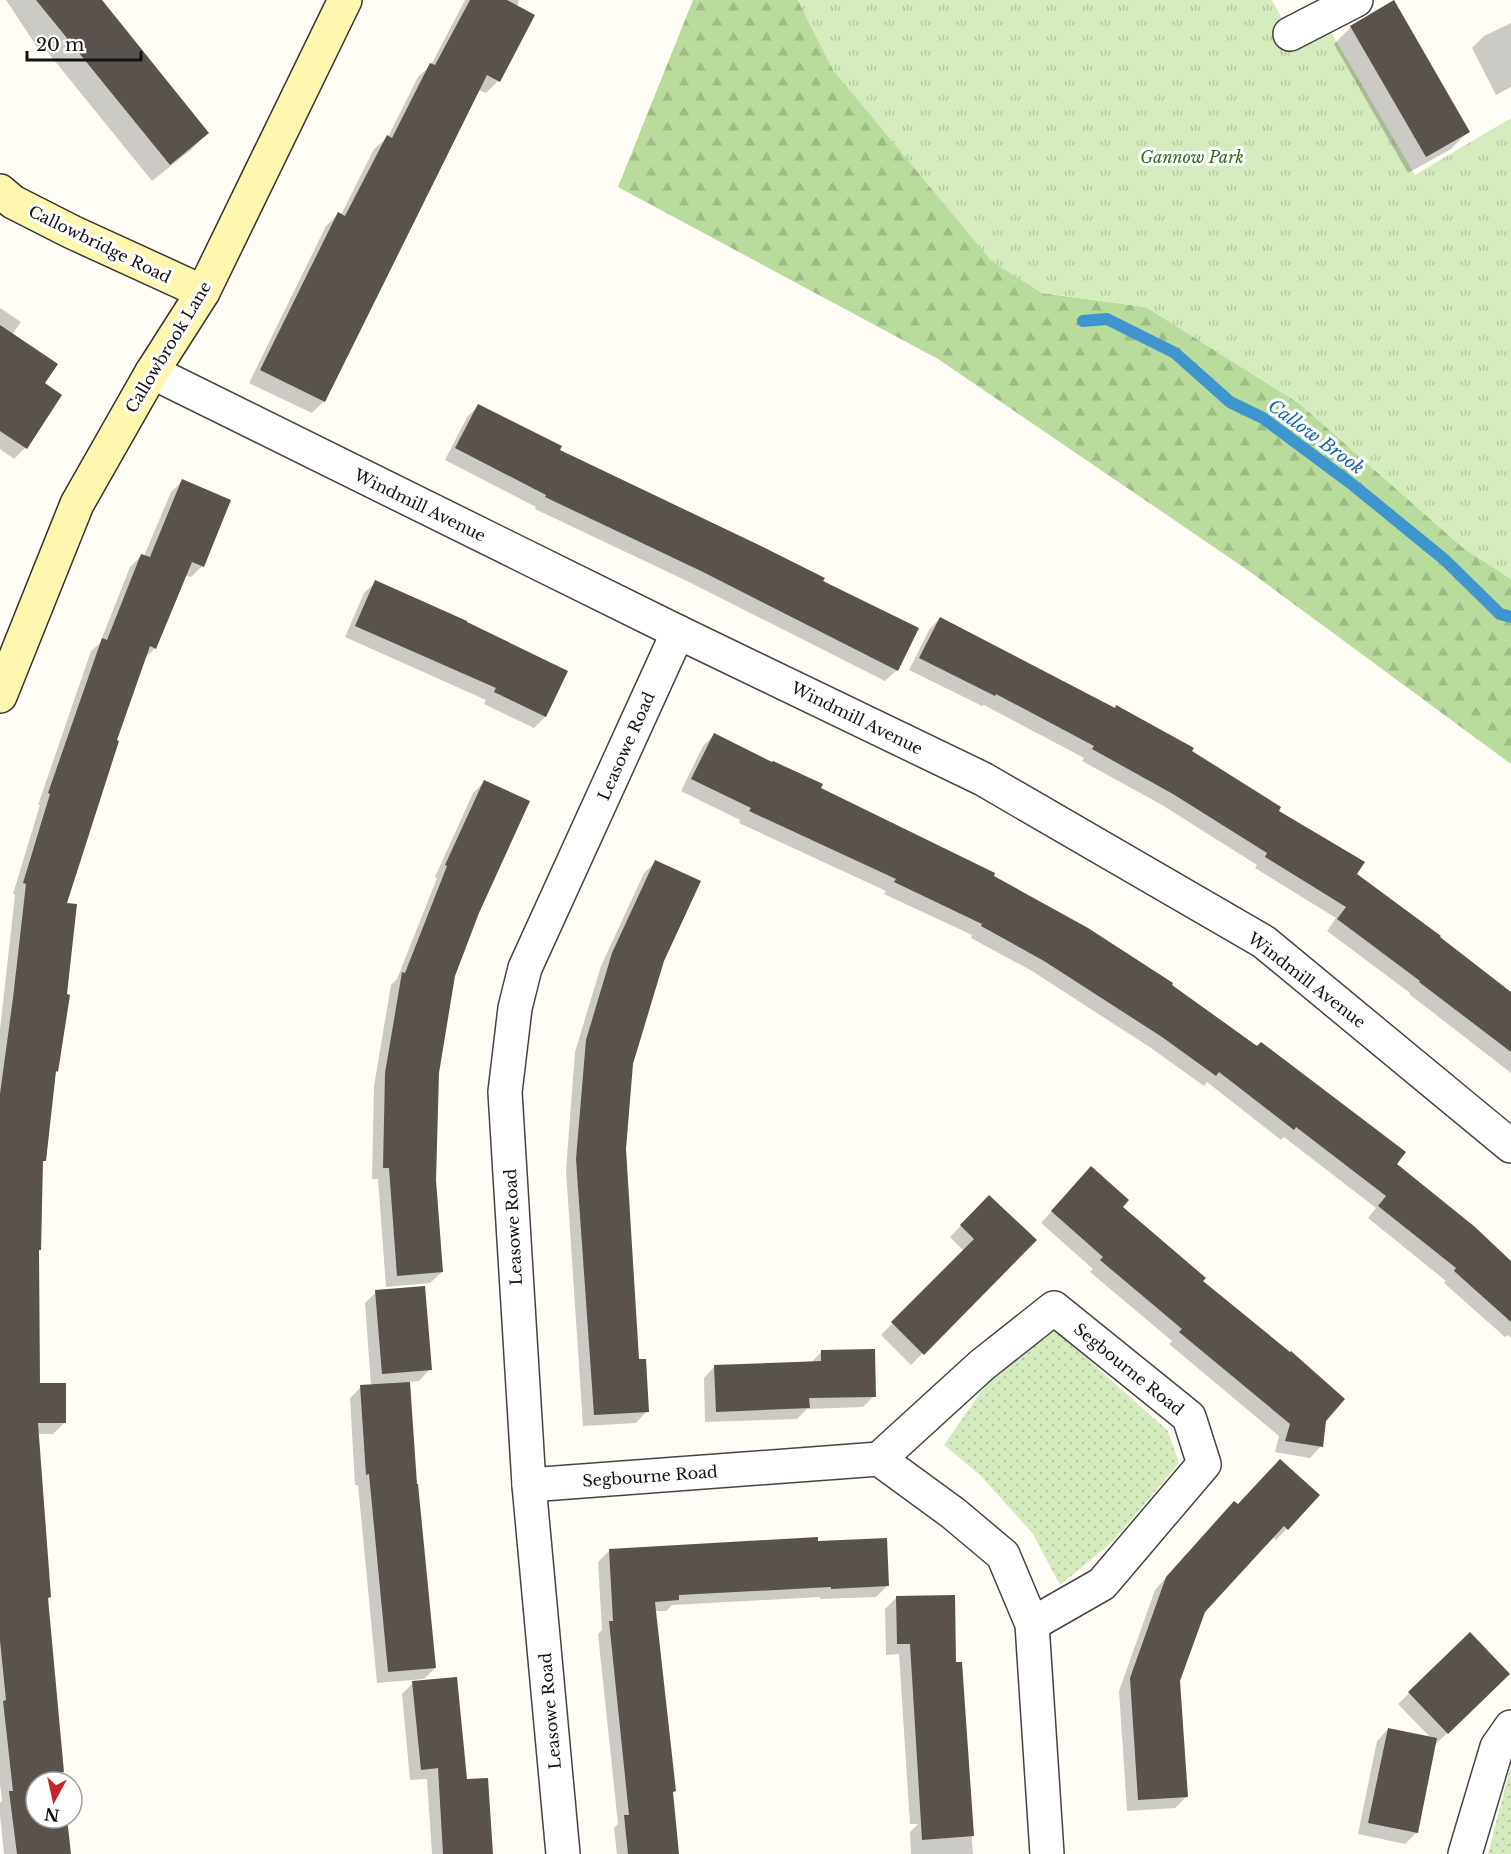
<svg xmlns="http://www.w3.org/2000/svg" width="1511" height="1854" font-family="'Libre Baskerville',serif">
<defs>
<pattern id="grass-dots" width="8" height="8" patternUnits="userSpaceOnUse" patternTransform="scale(1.5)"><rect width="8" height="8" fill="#d5ebbd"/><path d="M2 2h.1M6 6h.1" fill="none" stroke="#b6c8a1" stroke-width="1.8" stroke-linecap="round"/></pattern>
<pattern id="forest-firs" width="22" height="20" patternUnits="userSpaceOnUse" patternTransform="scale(1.5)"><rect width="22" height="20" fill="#b9dc9c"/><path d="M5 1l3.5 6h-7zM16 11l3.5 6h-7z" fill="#9ebc85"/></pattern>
<pattern id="park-tufts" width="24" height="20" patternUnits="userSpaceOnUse" patternTransform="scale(1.5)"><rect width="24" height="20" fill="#d5ebbd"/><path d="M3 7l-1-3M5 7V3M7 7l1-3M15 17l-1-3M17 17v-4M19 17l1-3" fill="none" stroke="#b6c8a1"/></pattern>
</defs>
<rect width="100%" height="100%" fill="#fffdf5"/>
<g fill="url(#grass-dots)">
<polygon points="1052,1327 1168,1431 1179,1463 1111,1543 1060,1585 1033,1534 981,1476 944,1445 993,1375"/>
<polygon points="1511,1768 1511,1854 1488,1854 1508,1776"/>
</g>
<polygon fill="url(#forest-firs)" points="693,0 798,0 833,70 1042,293 1146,307 1300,404 1462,547 1511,579 1511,764 1249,571 938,359 618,187"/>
<polygon fill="url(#park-tufts)" points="798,0 1272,0 1290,34 1322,17 1415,175 1511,118 1511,579 1462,547 1300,404 1146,307 1042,293 992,262 833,70"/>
<g fill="#0003">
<polygon points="6,0 100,0 207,133 191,150 152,181 41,44 37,47"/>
<polygon points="465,0 519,0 498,81 486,93 478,90 324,401 312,413 249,383 326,226 338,214 341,215 374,149 388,137 418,77 431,65"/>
<polygon points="1511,23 1511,87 1496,95 1472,48 1484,36"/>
<polygon points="1351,27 1468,132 1451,149 1408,173 1334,44"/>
<polygon points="0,308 21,322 12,335 43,384 25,448 14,459 0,449"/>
<polygon points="478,406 557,451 821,582 897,670 885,681 689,582 535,509 536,507 445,460 467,417"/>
<polygon points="182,481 202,566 191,577 185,575 155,648 144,659 115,741 65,905 57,1071 54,1074 45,1160 41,1164 38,1251 38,1385 64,1423 53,1434 37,1434 50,1597 47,1599 62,1782 36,1782 36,1818 65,1818 68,1854 4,1854 0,1815 0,1803 2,1801 0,1784 0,1029 15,895 13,894 40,805 38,805 91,651 100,643 130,567 142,555 144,556 171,492"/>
<polygon points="376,582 566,671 545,717 534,728 484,704 486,700 345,637 364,593"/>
<polygon points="940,618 1190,752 1277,811 1355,875 1511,994 1511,1073 1409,994 1410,993 1327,931 1336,918 1255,868 1257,865 1162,805 1082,761 1084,758 984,705 982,706 909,670 929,630"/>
<polygon points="714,735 992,877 1170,986 1395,1164 1511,1262 1511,1338 1508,1335 1505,1337 1444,1283 1446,1281 1368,1218 1376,1208 1284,1137 1281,1140 1207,1082 1204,1086 1151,1048 1032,971 971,938 972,935 884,894 886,891 739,823 740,820 681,791 703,746"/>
<polygon points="484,782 478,912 453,975 437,1073 435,1180 442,1272 430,1283 386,1287 378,1179 372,1179 374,1086 391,985 397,979 437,878 435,877 473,793"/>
<polygon points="656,862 662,960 631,1064 624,1149 637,1360 647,1411 636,1423 583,1426 566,1170 575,1052 601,966 644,873"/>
<polygon points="1080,1180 1121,1207 1324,1420 1321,1446 1310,1458 1275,1452 1279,1436 1169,1344 1172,1341 1090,1272 1093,1269 1041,1223"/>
<polygon points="989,1197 1035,1240 911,1365 881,1335 964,1251 950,1237"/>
<polygon points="376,1292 430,1369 419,1381 408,1382 416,1486 435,1668 424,1679 377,1683 358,1485 355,1485 350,1398 361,1387 371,1386 365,1303"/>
<polygon points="821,1352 874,1396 863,1407 807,1409 797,1419 705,1422 704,1378 715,1366 811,1363"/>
<polygon points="1318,1496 1276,1540 1272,1536 1204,1611 1179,1681 1187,1796 1175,1808 1127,1811 1119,1691 1155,1590 1223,1515 1238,1506"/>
<polygon points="817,1542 888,1585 876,1597 820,1599 820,1597 672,1605 666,1611 654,1611 674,1791 672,1793 678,1854 617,1854 614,1828 618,1824 598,1634 602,1630 598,1562 609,1551"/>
<polygon points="897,1597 954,1597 940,1822 971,1829 973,1854 911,1854 910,1832 918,1824 910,1824 899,1654 886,1655 885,1609"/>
<polygon points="1470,1634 1508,1674 1436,1744 1435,1742 1416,1833 1405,1844 1358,1834 1377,1741 1388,1729 1431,1738 1398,1704"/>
<polygon points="413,1683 465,1781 492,1854 432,1854 427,1779 410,1780 402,1694"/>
</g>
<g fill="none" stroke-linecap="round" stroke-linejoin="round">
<polyline stroke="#3f96cf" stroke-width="12" points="1083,321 1107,319 1175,353 1230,402 1263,418 1353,485 1445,560 1500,614 1511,617"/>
</g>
<g fill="#5a524d">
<polygon points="36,0 102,0 209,133 170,165"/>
<polygon points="470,0 507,0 535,15 500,82 487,75 325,402 260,370 338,212 345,216 387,135 392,138 430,63 435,65"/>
<polygon points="1394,0 1470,132 1426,157 1350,26"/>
<polygon points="0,325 58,364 45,383 62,395 27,449 0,431"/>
<polygon points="478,404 562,446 560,450 761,546 825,578 823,581 919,628 898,671 701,571 545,497 546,495 455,448"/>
<polygon points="182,479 231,500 204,567 192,562 156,649 150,646 117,740 119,741 67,903 77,904 67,994 70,995 58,1072 56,1071 46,1161 43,1161 41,1250 39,1250 40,1383 66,1383 66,1423 38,1423 51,1597 48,1598 64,1772 62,1772 63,1782 36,1782 36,1818 67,1818 71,1854 17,1854 9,1791 13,1791 3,1701 6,1700 0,1640 0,1094 13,998 26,884 23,883 50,794 48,793 102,638 107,640 141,554 150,557"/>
<polygon points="375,580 467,621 467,622 568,671 546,717 494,692 496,688 355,626"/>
<polygon points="940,617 1115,708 1116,705 1194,748 1192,751 1281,807 1279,811 1365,862 1357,874 1441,936 1440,937 1511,992 1511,1052 1419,982 1420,981 1337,919 1346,907 1265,857 1267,853 1173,794 1092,749 1094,746 996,694 995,696 919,658"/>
<polygon points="714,733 772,762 773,761 823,784 821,788 995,873 994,876 1088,928 1173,983 1172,985 1257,1046 1261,1042 1406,1152 1397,1164 1475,1227 1511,1261 1511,1322 1454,1271 1456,1268 1378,1206 1386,1196 1296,1127 1294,1130 1219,1072 1216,1076 1162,1037 1044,961 981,926 982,924 894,882 896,879 749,811 751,808 691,779"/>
<polygon points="484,780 530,801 479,913 455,976 439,1073 436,1180 443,1272 397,1276 389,1168 383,1168 385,1073 402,972 405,973 447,866 445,865"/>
<polygon points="655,860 701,881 664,961 633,1064 626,1149 639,1359 646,1359 649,1412 594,1415 576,1159 586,1040 612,953"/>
<polygon points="1091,1166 1129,1200 1123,1207 1206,1278 1203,1281 1290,1352 1291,1351 1345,1399 1326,1421 1323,1447 1285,1441 1290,1424 1179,1332 1182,1329 1100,1260 1103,1257 1051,1211"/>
<polygon points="989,1195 1037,1240 924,1355 891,1322 974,1239 960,1225"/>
<polygon points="425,1286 432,1370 382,1374 375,1290"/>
<polygon points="875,1349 876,1397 809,1398 810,1408 716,1412 714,1365 821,1361 821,1350"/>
<polygon points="410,1382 417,1484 418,1484 436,1668 388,1672 369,1474 366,1475 360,1385"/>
<polygon points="1280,1459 1320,1495 1288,1530 1284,1526 1205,1612 1180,1681 1188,1797 1138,1800 1130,1678 1166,1577 1234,1501 1238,1504"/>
<polygon points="818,1537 818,1541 887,1538 889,1586 831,1589 831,1587 679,1595 679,1600 655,1602 676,1791 673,1792 679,1854 628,1854 624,1815 629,1815 609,1621 613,1621 609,1549"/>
<polygon points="955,1595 956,1662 962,1662 974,1836 922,1840 910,1644 897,1644 896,1596"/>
<polygon points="1470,1632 1510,1674 1448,1734 1408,1692"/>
<polygon points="457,1677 467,1779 488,1778 493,1854 443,1854 438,1768 421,1770 412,1681"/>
<polygon points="1388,1728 1437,1738 1418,1833 1368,1823"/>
</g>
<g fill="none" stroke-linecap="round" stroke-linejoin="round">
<defs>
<g id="street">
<polyline points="1290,34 1356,0"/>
<polyline points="152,372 678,632 983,779 1264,942 1511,1146"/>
<polyline points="879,1459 982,1365 1054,1308 1189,1417 1204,1464 1102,1584 1032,1624"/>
<polyline points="529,1485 879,1459 953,1513 1003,1555 1032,1624 1047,1854"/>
<polyline points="563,1854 529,1485 505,1092 515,1008 525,968 678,632"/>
<polyline points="1465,1854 1497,1747 1511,1727"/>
</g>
<g id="secondary">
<polyline points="0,191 13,202 72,232 203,292"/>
<polyline points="0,696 77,504 152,372 203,292 345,0"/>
</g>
</defs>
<use href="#street" stroke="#444" stroke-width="36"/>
<use href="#secondary" stroke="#333" stroke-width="36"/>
<use href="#street" stroke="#fff" stroke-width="33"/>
<use href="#secondary" stroke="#fff6b0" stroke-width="33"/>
</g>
<g text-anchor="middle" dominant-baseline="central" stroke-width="6" stroke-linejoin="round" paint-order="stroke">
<g font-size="16" font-style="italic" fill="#2f6b1f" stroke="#fff">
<text x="1192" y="157">Gannow Park</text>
</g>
<g font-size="16" fill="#111" stroke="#fff">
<text transform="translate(100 244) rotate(26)">Callowbridge Road</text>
<text transform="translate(168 347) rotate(-59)">Callowbrook Lane</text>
<text transform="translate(420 505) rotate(26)">Windmill Avenue</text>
<text transform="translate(857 718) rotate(26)">Windmill Avenue</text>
<text transform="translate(626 746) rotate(-66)">Leasowe Road</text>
<text transform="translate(1307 980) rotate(38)">Windmill Avenue</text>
<text transform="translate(513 1227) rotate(-93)">Leasowe Road</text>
<text transform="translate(1129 1369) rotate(39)">Segbourne Road</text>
<text transform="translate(650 1476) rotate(-4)">Segbourne Road</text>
<text transform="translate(550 1711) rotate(-95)">Leasowe Road</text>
</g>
<g font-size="18" font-style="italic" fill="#1768a6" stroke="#fff">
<text transform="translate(1316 437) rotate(36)">Callow Brook</text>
</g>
</g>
<g transform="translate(54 1800) rotate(188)"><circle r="28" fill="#ffffff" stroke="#a0a0a0" stroke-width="1.5"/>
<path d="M0-4.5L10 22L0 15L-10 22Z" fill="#c4262e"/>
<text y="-9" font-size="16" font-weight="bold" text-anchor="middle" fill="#111111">N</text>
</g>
<path d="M27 51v9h114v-9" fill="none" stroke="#111111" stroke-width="3"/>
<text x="36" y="51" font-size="18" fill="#111111" stroke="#ffffff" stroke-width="4.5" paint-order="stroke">20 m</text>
</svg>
